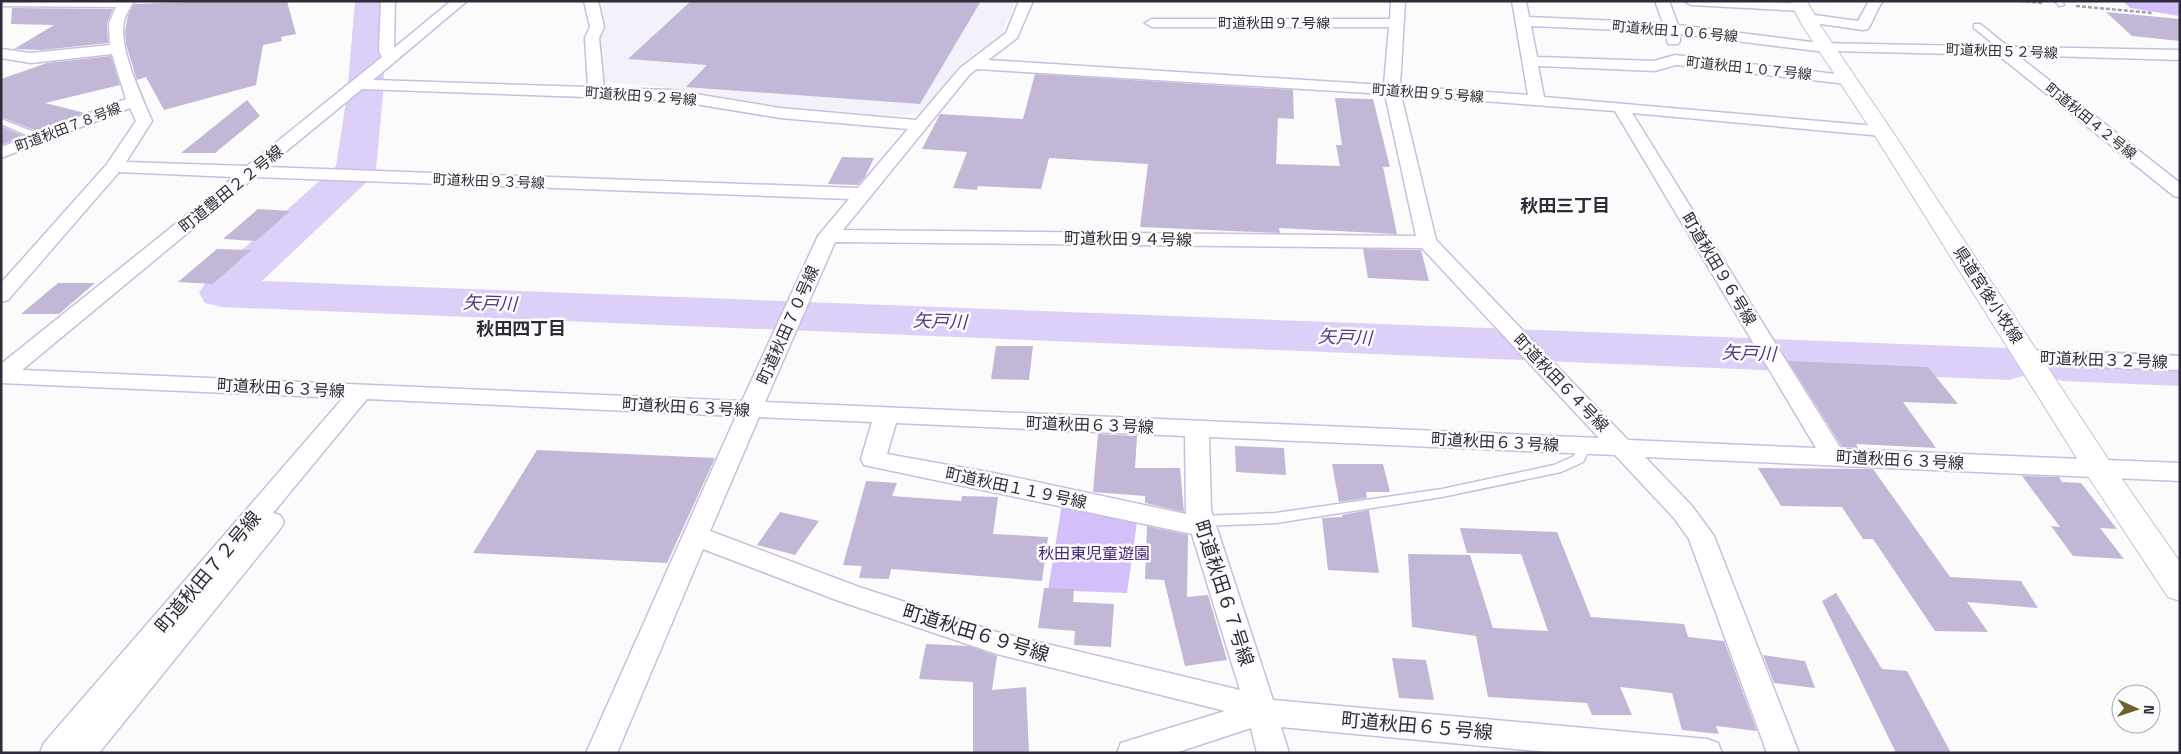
<svg xmlns="http://www.w3.org/2000/svg" width="2181" height="754" font-family="'Space Grotesk','Noto Sans JP',sans-serif">
<rect width="100%" height="100%" fill="#fbfbfb"/>
<polygon fill="#f3f1f9" points="597,1 1016,1 1001,35 959,65 922,112 902,116 783,107 657,86 601,82 599,38 604,27"/>
<g fill="#d3bff9">
<polygon points="2123,1 2180,2 2180,16 2130,8"/>
<polygon points="1062,504 1137,522 1127,593 1048,590"/>
</g>
<g fill="none" stroke-linecap="round" stroke-linejoin="round">
<g fill="#ddd0f8" fill-rule="evenodd">
<polygon points="355,1 387,1 383,95 376,170 370,179 262,281 2009,348 2027,353 2034,364 2027,375 2009,380 222,307 205,303 199,293 205,283 336,166 347,95"/>
<polygon points="2063,349 2180,354 2180,386 2063,381 2045,376 2038,365 2045,354"/>
</g>
</g>
<g fill="#c2b7d7">
<polygon points="216,1 287,1 296,34 281,37 282,41 263,45 256,85 164,110 146,77 137,80 126,44 125,32 128,15 134,4"/>
<polygon points="691,1 981,1 920,104 686,87 707,65 628,59"/>
<polygon points="12,8 113,9 107,23 108,43 42,50 14,49 54,25 11,24"/>
<polygon points="2106,12 2180,19 2180,41 2132,36"/>
<polygon points="111,56 120,85 45,103 85,113 37,131 1,117 1,79 47,63"/>
<polygon points="1035,74 1293,90 1294,119 1278,118 1276,164 1340,166 1336,145 1342,145 1335,98 1373,99 1390,167 1383,167 1397,234 1279,228 1280,233 1140,227 1148,164 1049,158 1041,189 978,186 977,190 953,188 967,152 922,149 940,114 1023,119"/>
<polygon points="247,100 260,116 215,153 181,153"/>
<polygon points="1,126 24,136 1,145"/>
<polygon points="842,157 874,158 865,177 858,185 828,184"/>
<polygon points="258,209 290,211 256,241 223,239"/>
<polygon points="217,249 251,250 213,284 178,282"/>
<polygon points="1363,249 1421,250 1429,281 1368,278"/>
<polygon points="58,283 95,283 59,314 21,314"/>
<polygon points="996,346 1033,346 1029,380 991,379"/>
<polygon points="1788,361 1928,367 1958,404 1903,402 1936,448 1856,444 1858,448 1842,447"/>
<polygon points="1098,434 1137,436 1135,468 1180,468 1184,512 1145,503 1145,496 1093,492"/>
<polygon points="1235,446 1284,448 1286,475 1236,472"/>
<polygon points="537,450 715,458 667,563 473,553"/>
<polygon points="1332,464 1383,464 1390,492 1366,492 1367,498 1339,502"/>
<polygon points="1758,468 1873,469 1950,577 2021,581 2038,608 1967,602 1988,632 1935,631 1873,539 1863,539 1842,507 1781,506"/>
<polygon points="2022,476 2059,477 2062,482 2081,483 2117,529 2100,528 2124,559 2073,556 2051,526 2060,527"/>
<polygon points="866,481 897,483 892,496 961,501 962,496 998,497 993,534 1048,537 1042,581 891,569 889,579 859,578 862,566 843,565"/>
<polygon points="1369,510 1379,573 1328,570 1322,518 1342,517 1342,515"/>
<polygon points="780,512 819,521 795,555 757,545"/>
<polygon points="1147,526 1188,535 1187,597 1208,595 1227,660 1185,666 1164,580 1145,579"/>
<polygon points="1460,528 1557,532 1591,617 1684,624 1688,637 1724,641 1757,731 1716,726 1719,734 1682,730 1672,693 1620,687 1632,715 1592,715 1587,703 1488,697 1476,636 1412,627 1408,554 1470,555 1493,628 1548,631 1521,554 1467,553"/>
<polygon points="1044,588 1074,589 1073,602 1114,604 1111,647 1074,645 1075,631 1038,628"/>
<polygon points="1836,593 1882,669 1907,671 1951,753 1896,753 1822,601"/>
<polygon points="926,644 969,646 997,656 992,690 1026,687 1029,753 973,753 973,682 919,679"/>
<polygon points="1763,655 1805,661 1815,688 1774,683"/>
<polygon points="1392,658 1426,660 1434,700 1399,698"/>
</g>
<g fill="none" stroke-linecap="round" stroke-linejoin="round">
<defs>
<g id="service">
<polygon points="2055,1 2062,1 2064,5 2059,6"/>
<polygon points="1974,24 1980,24 2011,49 2011,53 2005,53 1974,28"/>
<polygon points="1,119 44,136 45,138 41,141 38,140 1,124"/>
<polygon points="1585,442 1591,446 1583,462 1561,472 1442,497 1276,523 1201,526 1196,524 1195,521 1196,518 1201,516 1276,513 1442,489 1554,465 1574,456 1581,443"/>
</g>
<g id="minor">
<path d="M 1,1 L 134,1 C 130,8 125,15 124,22 C 118,47 142,97 152,121 L 126,162 L 247,166 L 382,57 L 379,51 L 381,1 L 395,1 L 394,48 L 451,1 L 467,1 L 373,80 L 588,87 L 585,38 L 590,27 L 584,1 L 598,1 L 604,27 L 599,38 L 604,88 L 671,90 L 780,108 L 916,120 L 960,68 L 1006,33 L 1019,1 L 1033,1 L 1017,38 L 988,60 L 1384,85 L 1389,27 L 1152,27 L 1145,23 L 1152,19 L 1390,19 L 1391,1 L 1405,1 L 1400,86 L 1528,95 L 1512,1 L 1526,1 L 1529,17 L 1663,23 L 1655,1 L 1669,1 L 1678,25 L 1819,43 L 2180,50 L 2180,60 L 2017,55 L 2180,183 L 2180,197 L 2174,196 L 1998,55 L 1831,51 L 1825,52 L 1680,34 L 1680,41 L 1678,44 L 1668,44 L 1665,32 L 1531,26 L 1537,57 L 1654,61 L 1675,55 L 1853,76 L 1855,79 L 1853,82 L 1847,84 L 1676,65 L 1655,71 L 1538,66 L 1544,97 L 1888,127 L 1890,131 L 1888,135 L 1882,136 L 1632,113 L 1841,449 L 2180,463 L 2180,481 L 1645,457 L 1692,506 L 1714,536 L 1799,753 L 1767,753 L 1689,539 L 1674,518 L 1615,455 L 1209,437 L 1211,510 L 1273,700 L 1707,739 L 1718,743 L 1722,753 L 1559,753 L 1281,727 L 1289,753 L 1257,753 L 1251,728 L 1175,753 L 1117,753 L 1121,743 L 1225,711 L 997,654 L 839,601 L 703,549 L 617,753 L 586,753 L 736,416 L 367,399 L 273,513 L 280,515 L 284,522 L 280,529 L 99,753 L 40,753 L 44,743 L 343,398 L 1,383 L 1,364 L 234,177 L 119,172 L 8,300 L 1,302 L 1,283 L 107,164 L 136,121 L 130,108 L 1,158 L 1,147 L 126,99 L 112,54 L 31,63 L 1,58 L 1,49 L 31,53 L 110,45 L 109,23 L 116,7 L 1,6 ZM 977,69 L 1385,94 L 1416,236 L 843,230 L 970,74 ZM 362,89 L 671,100 L 780,118 L 908,129 L 858,188 L 267,167 ZM 1401,95 L 1615,111 L 1816,448 L 1628,440 L 1436,240 ZM 255,177 L 849,199 L 818,236 L 742,401 L 22,370 ZM 835,242 L 1422,248 L 1599,438 L 765,402 ZM 759,417 L 872,422 L 861,459 L 864,465 L 1192,534 L 1240,690 L 997,632 L 859,587 L 710,531 ZM 896,423 L 1185,436 L 1186,514 L 1004,475 L 887,454 Z"/>
<path d="M 1684,1 C 1702,1 1801,0 1808,7 L 1801,11 L 1691,5 Z"/>
<path d="M 1869,1 L 1883,1 C 1876,10 1874,20 1868,29 L 1863,30 L 1807,22 L 1800,18 L 1807,14 L 1858,21 Z"/>
<polygon points="2027,350 2180,356 2180,370 2027,364 2019,362 2016,357 2019,352"/>
</g>
<polygon id="secondary" points="1790,1 1807,1 1820,25 1892,131 2110,462 2180,562 2180,601 2168,597 2088,476 1872,131 1802,25"/>
</defs>
<use href="#service" stroke="#c9bedf" stroke-width="3"/>
<use href="#minor" stroke="#c9bedf" stroke-width="3"/>
<use href="#secondary" stroke="#c9bedf" stroke-width="2"/>
<g stroke="#a2a1a6" stroke-width="2.5" stroke-dasharray="4 2" stroke-linecap="butt">
<polyline points="2020,1 2043,3"/>
<polyline points="2076,6 2153,13"/>
</g>
<use href="#service" fill="#fff" fill-rule="evenodd"/>
<use href="#minor" fill="#fff" fill-rule="evenodd"/>
<use href="#secondary" fill="#fff" fill-rule="evenodd"/>
</g>
<g text-anchor="middle" dominant-baseline="central" stroke-width="5" stroke-linejoin="round" paint-order="stroke">
<g font-size="14" fill="#2f2b38" stroke="#fbfbfb">
<text x="1274" y="23">町道秋田９７号線</text>
<text transform="translate(1675 31) rotate(5)">町道秋田１０６号線</text>
<text transform="translate(2002 51) rotate(2)">町道秋田５２号線</text>
<text transform="translate(1749 68) rotate(6)">町道秋田１０７号線</text>
<text transform="translate(1428 93) rotate(4)">町道秋田９５号線</text>
<text transform="translate(641 96) rotate(4)">町道秋田９２号線</text>
<text transform="translate(2091 121) rotate(39)">町道秋田４２号線</text>
<text transform="translate(68 127) rotate(-21)">町道秋田７８号線</text>
<text transform="translate(489 181) rotate(2)">町道秋田９３号線</text>
</g>
<g font-size="16" fill="#2f2b38" stroke="#fbfbfb">
<text transform="translate(231 189) rotate(-39)">町道豊田２２号線</text>
<text transform="translate(1128 239) rotate(1)">町道秋田９４号線</text>
<text transform="translate(1719 269) rotate(59)">町道秋田９６号線</text>
<text transform="translate(1988 295) rotate(57)">県道宮後小牧線</text>
<text transform="translate(788 325) rotate(-66)">町道秋田７０号線</text>
<text transform="translate(2104 360) rotate(2)">町道秋田３２号線</text>
<text transform="translate(1561 383) rotate(46)">町道秋田６４号線</text>
<text transform="translate(281 388) rotate(3)">町道秋田６３号線</text>
<text transform="translate(686 407) rotate(3)">町道秋田６３号線</text>
<text transform="translate(1090 425) rotate(2)">町道秋田６３号線</text>
<text transform="translate(1495 442) rotate(3)">町道秋田６３号線</text>
<text transform="translate(1900 460) rotate(3)">町道秋田６３号線</text>
<text transform="translate(1016 488) rotate(12)">町道秋田１１９号線</text>
</g>
<g font-size="16" fill="#492872" stroke="#fbfbfb">
<text x="1094" y="553">秋田東児童遊園</text>
</g>
<g font-size="18" font-weight="bold" fill="#2f2b38" stroke="#fbfbfb">
<text x="1565" y="205">秋田三丁目</text>
<text x="521" y="328">秋田四丁目</text>
</g>
<g font-size="18" font-style="italic" fill="#54347f" stroke="#fbfbfb">
<text transform="translate(490 303) rotate(2)">矢戸川</text>
<text transform="translate(940 321) rotate(2)">矢戸川</text>
<text transform="translate(1345 337) rotate(2)">矢戸川</text>
<text transform="translate(1749 353) rotate(2)">矢戸川</text>
</g>
<g font-size="19" fill="#2f2b38" stroke="#fbfbfb">
<text transform="translate(208 572) rotate(-50)">町道秋田７２号線</text>
<text transform="translate(1224 593) rotate(72)">町道秋田６７号線</text>
<text transform="translate(976 633) rotate(17)">町道秋田６９号線</text>
<text transform="translate(1417 726) rotate(5)">町道秋田６５号線</text>
</g>
</g>
<rect width="2181" height="754" fill="none" stroke="#2f2b38" stroke-width="5"/>
<g transform="translate(2136 709) rotate(93)"><circle r="24" fill="#fbfbfb" stroke="#a9a8ad"/>
<path d="M0-4L9 19L0 12L-9 19Z" fill="#6d622f"/>
<text y="-8" font-size="14" font-weight="bold" text-anchor="middle" fill="#2f2b38">N</text>
</g>
</svg>
